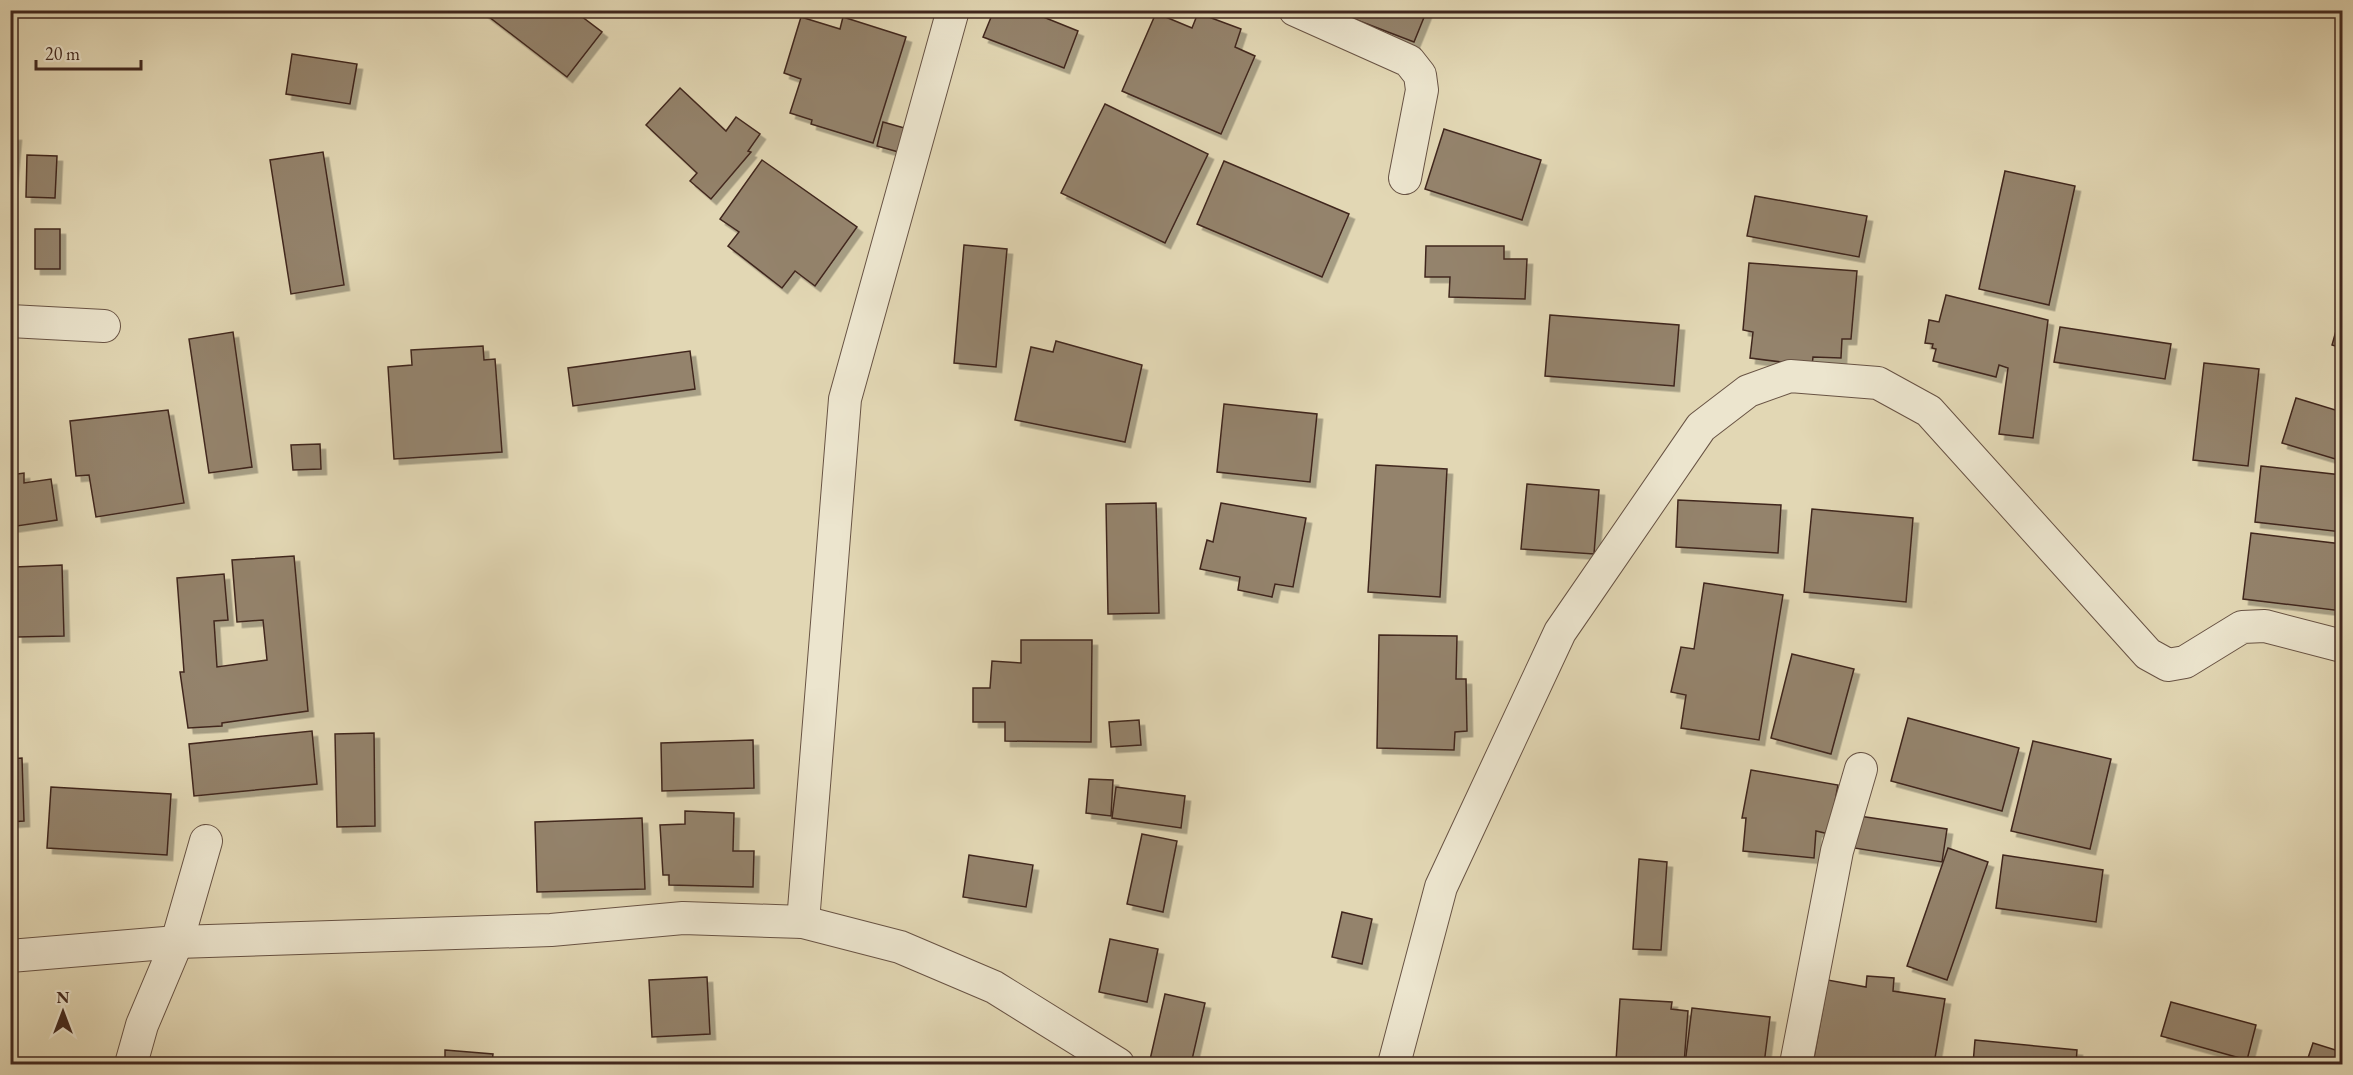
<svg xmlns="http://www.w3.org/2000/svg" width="2353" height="1075" font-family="'EB Garamond',serif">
<defs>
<filter id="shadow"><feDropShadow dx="5.5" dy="5.5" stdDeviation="0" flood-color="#0004"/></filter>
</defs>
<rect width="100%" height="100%" fill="#e2d7b4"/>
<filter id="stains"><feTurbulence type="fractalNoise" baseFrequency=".00333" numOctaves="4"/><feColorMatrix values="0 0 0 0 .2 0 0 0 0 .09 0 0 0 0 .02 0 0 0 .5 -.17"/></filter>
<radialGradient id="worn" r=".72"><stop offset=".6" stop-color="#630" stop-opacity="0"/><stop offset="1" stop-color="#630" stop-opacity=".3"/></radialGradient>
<g fill="#94836c" stroke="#40271e" stroke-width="1.5" filter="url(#shadow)">
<polygon points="480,10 573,10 602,32 567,77"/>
<polygon points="994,10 1026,10 1078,31 1064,68 983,37"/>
<polygon points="1352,10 1427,10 1414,42 1349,17"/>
<polygon points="1156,13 1192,28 1198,13 1241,29 1235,47 1255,56 1221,134 1122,91"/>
<polygon points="801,17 840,29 843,17 906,37 873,143 811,124 812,120 790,113 801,79 784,73"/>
<polygon points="292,54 357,64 350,104 286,94"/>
<polygon points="680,88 726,131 736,117 760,134 748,151 751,152 711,199 690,181 697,173 646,125"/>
<polygon points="1105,104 1208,154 1165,243 1061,193"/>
<polygon points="883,122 908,129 902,153 877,146"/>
<polygon points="1444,129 1541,160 1522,220 1425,189"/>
<polygon points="10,135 16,135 11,194 10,194"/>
<polygon points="323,152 344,285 291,294 270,160"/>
<polygon points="27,155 57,156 55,198 26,197"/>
<polygon points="762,160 857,227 815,286 795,271 782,288 728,246 739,232 720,219"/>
<polygon points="1224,161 1349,214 1322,277 1197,224"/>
<polygon points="2005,171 2075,186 2049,305 1979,289"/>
<polygon points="1755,196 1867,216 1859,257 1747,236"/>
<rect x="35" y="229" width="25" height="40"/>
<polygon points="964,245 1007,249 996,367 954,363"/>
<polygon points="1426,246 1504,246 1504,259 1527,259 1525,299 1449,297 1450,277 1425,277"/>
<polygon points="1749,263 1857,271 1851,339 1842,339 1841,358 1813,357 1812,366 1750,358 1753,332 1743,330"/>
<polygon points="1946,295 2048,320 2033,438 1999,434 2008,368 1999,365 1996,377 1933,361 1936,349 1932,348 1933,344 1925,343 1929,320 1939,322"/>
<polygon points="2342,310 2342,348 2332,345"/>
<polygon points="1550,315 1679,325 1674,386 1545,376"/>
<polygon points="2060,327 2171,344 2165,379 2054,362"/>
<polygon points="233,332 252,467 209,473 189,339"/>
<polygon points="1056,341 1142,365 1125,442 1015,420 1031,347 1053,352"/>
<polygon points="483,346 484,360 495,359 502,452 394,459 388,367 412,365 411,350"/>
<polygon points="690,351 695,389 573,406 568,368"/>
<polygon points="2204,363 2259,369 2248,466 2193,460"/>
<polygon points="2296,398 2342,412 2342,461 2282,443"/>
<polygon points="1224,404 1317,414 1310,482 1217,472"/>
<polygon points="168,410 184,503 96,517 89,475 76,476 70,421"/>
<polygon points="320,444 321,469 293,470 291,445"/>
<polygon points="1376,465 1447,469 1440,597 1368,592"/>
<polygon points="2261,466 2342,475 2342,532 2255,522"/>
<polygon points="24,473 24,483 51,479 57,520 10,527 10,475"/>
<polygon points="1527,484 1599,490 1594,554 1521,549"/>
<polygon points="1678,500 1781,505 1778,553 1676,547"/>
<polygon points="1156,503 1159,613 1108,614 1106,504"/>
<polygon points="1221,503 1306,518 1293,587 1275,584 1272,597 1238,590 1240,577 1200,569 1207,540 1213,542"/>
<polygon points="1812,509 1913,518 1906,602 1804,592"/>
<polygon points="2251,533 2342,544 2342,611 2243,599"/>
<polygon points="294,556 308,711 222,723 222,726 188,728 180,672 184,672 177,578 224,574 228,620 214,621 217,667 267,660 263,620 237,622 232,560"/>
<polygon points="62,565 64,636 17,637 15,567"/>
<polygon points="1704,583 1783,595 1759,740 1681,728 1686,695 1671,692 1681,647 1694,649"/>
<polygon points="1379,635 1457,636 1456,679 1466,679 1467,731 1455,732 1454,750 1377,748"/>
<polygon points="1021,640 1092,640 1091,742 1005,741 1005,722 973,722 973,688 990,688 992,661 1021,663"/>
<polygon points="1792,654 1854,669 1831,754 1771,738"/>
<polygon points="1908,718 2019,748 2002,811 1891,781"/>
<polygon points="1139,720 1141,745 1111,747 1109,722"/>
<polygon points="312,731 317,784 194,796 189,744"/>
<polygon points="374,733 375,826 337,827 335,734"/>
<polygon points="753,740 754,788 662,791 661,743"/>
<polygon points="2033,741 2111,759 2090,849 2011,831"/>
<polygon points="22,758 24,821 10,822 10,759"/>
<polygon points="1751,770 1838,785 1829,834 1816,831 1814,858 1743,851 1746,818 1742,818"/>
<polygon points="1089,779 1113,780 1111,816 1086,813"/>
<polygon points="51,787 171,794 167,855 47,848"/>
<polygon points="1116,787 1185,796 1181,828 1112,818"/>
<polygon points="685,811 734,813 733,851 754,851 753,887 669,885 669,875 663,875 660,825 685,824"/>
<polygon points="1859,816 1947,829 1942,862 1854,848"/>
<polygon points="642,818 645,889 537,892 535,822"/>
<polygon points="1142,834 1177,841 1163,912 1127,904"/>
<polygon points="1948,848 1988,862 1947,980 1907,966"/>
<polygon points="969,855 1033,865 1026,907 963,897"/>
<polygon points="2003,855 2103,870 2096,922 1996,908"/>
<polygon points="1639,859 1667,862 1661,950 1633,949"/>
<polygon points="1342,912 1372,919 1362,964 1332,957"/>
<polygon points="1110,939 1158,949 1147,1002 1099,992"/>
<polygon points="1867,976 1894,978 1893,991 1945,999 1934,1064 1896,1064 1874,1061 1874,1064 1813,1063 1828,980 1866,987"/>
<polygon points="707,977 710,1034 652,1037 649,980"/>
<polygon points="1165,994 1205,1003 1191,1064 1149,1064"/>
<polygon points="1620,999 1672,1002 1671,1009 1688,1011 1684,1064 1635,1064 1636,1062 1616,1061"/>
<polygon points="2171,1002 2256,1025 2247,1060 2161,1036"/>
<polygon points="1692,1008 1770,1017 1764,1064 1685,1064"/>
<polygon points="1975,1040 2077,1050 2076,1064 1973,1064"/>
<polygon points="2313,1043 2342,1052 2342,1064 2306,1064"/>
<polygon points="445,1050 493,1054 492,1063 515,1064 402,1064 403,1058 445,1060"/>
</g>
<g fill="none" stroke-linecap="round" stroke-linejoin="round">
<defs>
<g id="minor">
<polyline points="1295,10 1409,61 1420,75 1422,90 1405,178"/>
<polyline points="10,321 104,326"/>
<polyline points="803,922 845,399 953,10"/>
<polyline points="10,956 177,942 551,930 683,918 803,922 900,947 994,987 1118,1064"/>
<polyline points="131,1064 142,1025 177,942 206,841"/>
<polyline points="1394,1064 1441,887 1560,632 1701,427 1748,391 1790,376 1878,383 1929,411 2148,654 2168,665 2185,662 2242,627 2265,626 2342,646"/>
<polyline points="1796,1064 1837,851 1861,769"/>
</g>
</defs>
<use href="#minor" stroke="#685344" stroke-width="34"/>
<use href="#minor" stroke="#ece5ce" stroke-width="32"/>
</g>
<rect width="2353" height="1075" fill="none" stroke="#e2d7b4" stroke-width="36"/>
<rect x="12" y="12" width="2329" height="1051" fill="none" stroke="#40271e" stroke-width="3"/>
<rect x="18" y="18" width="2317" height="1039" fill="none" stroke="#40271e" stroke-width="1.5"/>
<g transform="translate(63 1012)" stroke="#ece5ce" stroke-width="4.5" paint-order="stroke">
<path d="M0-4.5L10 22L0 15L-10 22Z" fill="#40271e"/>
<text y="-9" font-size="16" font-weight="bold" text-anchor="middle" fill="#40271e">N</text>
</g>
<path d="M36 60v9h105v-9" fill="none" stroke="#40271e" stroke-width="3"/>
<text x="45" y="60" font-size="18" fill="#40271e" stroke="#ece5ce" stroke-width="4.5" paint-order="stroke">20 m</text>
<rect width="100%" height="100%" filter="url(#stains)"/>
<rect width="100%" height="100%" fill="url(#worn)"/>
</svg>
